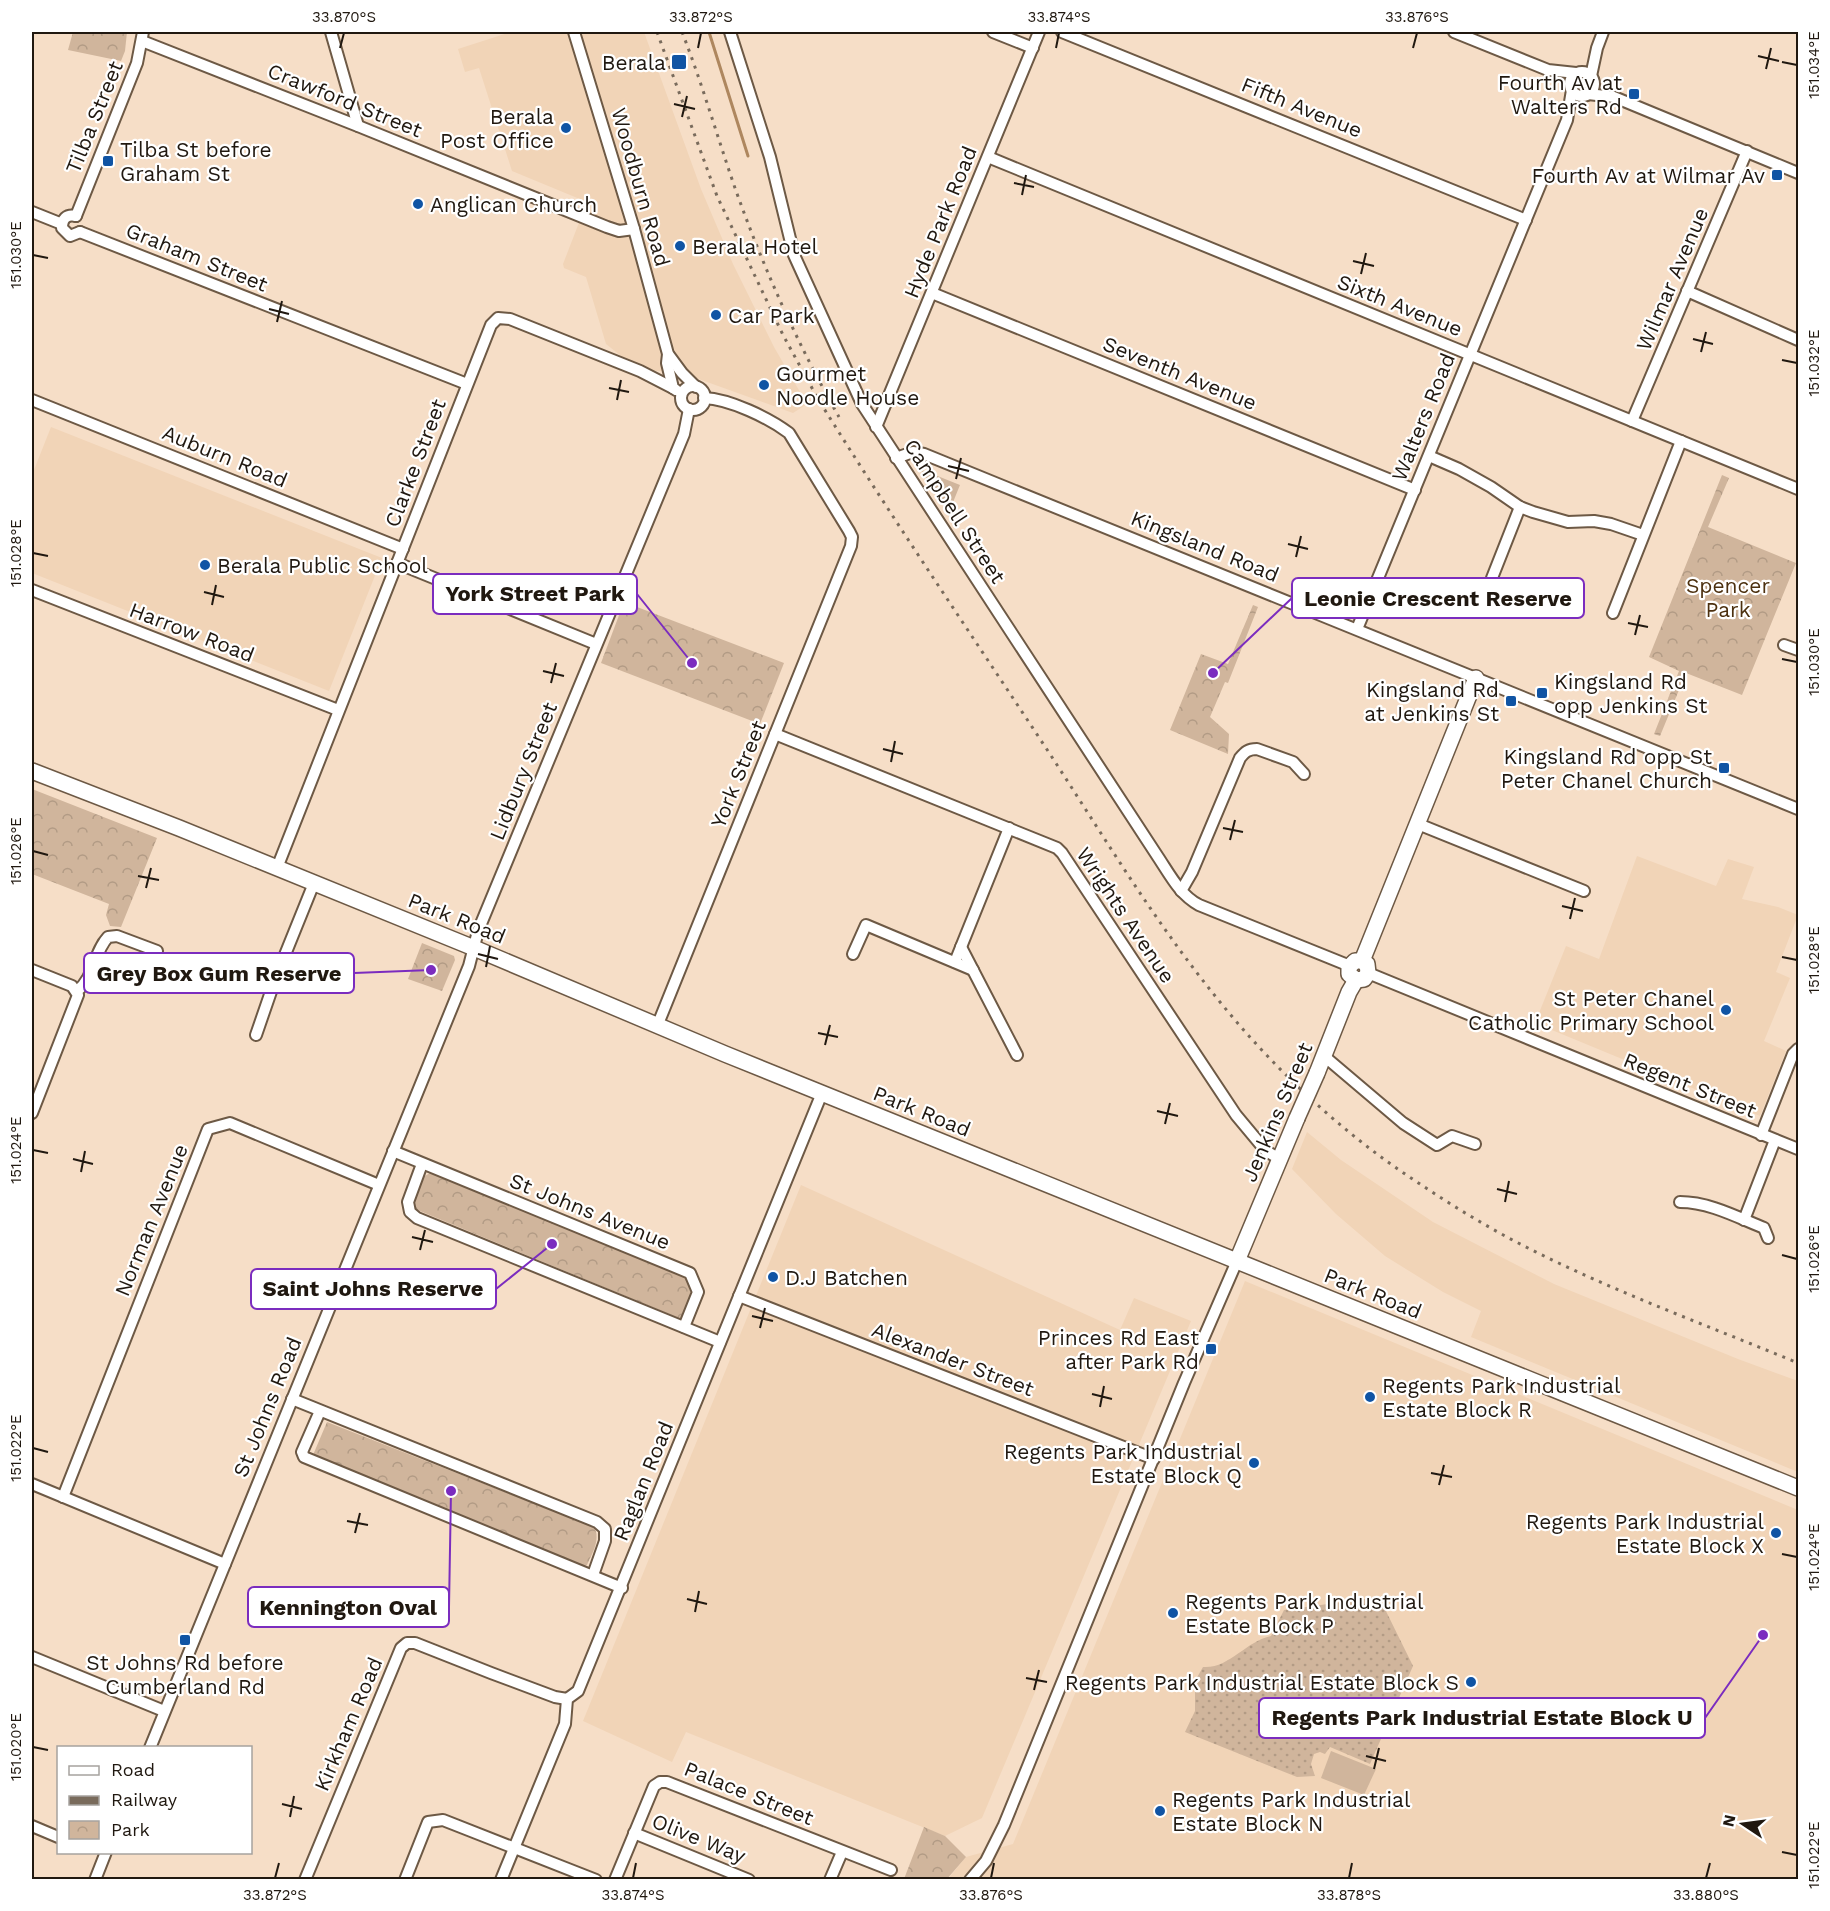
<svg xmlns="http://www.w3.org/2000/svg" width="1830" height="1911" font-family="'Work Sans',sans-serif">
<defs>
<pattern id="grass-tufts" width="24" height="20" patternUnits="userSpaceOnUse" patternTransform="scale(1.5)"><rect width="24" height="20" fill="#d0b59c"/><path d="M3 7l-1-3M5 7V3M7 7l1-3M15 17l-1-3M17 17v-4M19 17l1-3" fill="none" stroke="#b29b85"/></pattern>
<pattern id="park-crowns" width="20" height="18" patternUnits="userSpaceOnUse" patternTransform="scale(1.5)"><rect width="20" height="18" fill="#d0b59c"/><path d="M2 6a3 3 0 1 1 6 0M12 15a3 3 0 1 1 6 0" fill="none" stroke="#b29b85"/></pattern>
<pattern id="garden-dots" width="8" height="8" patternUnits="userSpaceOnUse" patternTransform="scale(1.5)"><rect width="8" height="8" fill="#d0b59c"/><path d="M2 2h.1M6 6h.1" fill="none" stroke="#b29b85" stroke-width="1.8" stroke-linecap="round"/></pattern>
</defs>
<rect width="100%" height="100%" fill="#f6dec7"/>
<g fill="#f1d4b7">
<polygon points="511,32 644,32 701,189 733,264 774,347 807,404 793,413 682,373 660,371 640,371 606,344 586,277 564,268 563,264 587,202 512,171 479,68 465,72 458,49"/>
<polygon points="51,427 382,558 329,691 32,573 32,475"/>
<polygon points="1637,856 1716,886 1728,859 1754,867 1742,899 1778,907 1798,915 1776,972 1790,978 1764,1041 1786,1051 1760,1116 1535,1023 1566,946 1599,959"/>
<polygon points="1307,1132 1341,1160 1433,1222 1554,1284 1738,1359 1798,1381 1798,1472 1471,1337 1481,1311 1443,1292 1385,1256 1336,1214 1292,1169"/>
<polygon points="801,1185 1120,1330 1134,1298 1191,1321 982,1818 945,1836 686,1732 672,1762 583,1721"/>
<polygon points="1245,1281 1798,1510 1798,1879 947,1880 966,1857 1013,1844"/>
</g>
<polygon fill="url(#grass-tufts)" points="920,469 960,485 949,512"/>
<g fill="url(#park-crowns)">
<polygon points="73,32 127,32 125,51 121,61 68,50"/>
<polygon points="1722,475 1729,478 1708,527 1796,563 1742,695 1686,673 1660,736 1654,734 1679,671 1649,657"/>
<polygon points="624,602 784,663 760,724 601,663"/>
<polygon points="1253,605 1258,607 1228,683 1225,682 1210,717 1229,734 1228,754 1170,730 1201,654 1228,664"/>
<polygon points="32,789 157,838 121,927 110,926 106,915 109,904 32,874"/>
<polygon points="422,943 454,956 455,960 442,991 408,979"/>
<polygon points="430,1173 686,1277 691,1294 681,1319 415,1209 414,1203 423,1177"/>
<path d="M 327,1422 L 594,1527 C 601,1540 592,1553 587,1565 L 582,1567 L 313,1455 Z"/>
<polygon points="924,1827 945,1836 966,1857 947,1879 904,1879"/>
</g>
<path fill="url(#garden-dots)" d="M 1379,1597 L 1413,1666 L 1370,1764 L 1330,1747 L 1325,1754 L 1320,1752 L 1314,1754 L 1311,1764 L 1315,1776 L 1297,1777 L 1185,1732 L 1195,1711 L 1195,1681 L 1203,1667 C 1229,1669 1246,1641 1271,1636 L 1284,1610 Z"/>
<polygon fill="#d0b59c" points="1331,1751 1376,1769 1364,1795 1321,1778"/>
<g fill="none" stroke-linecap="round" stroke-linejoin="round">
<polyline stroke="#ae875f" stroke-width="3" points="709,32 748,156"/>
<defs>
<g id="street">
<polyline points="331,32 358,126"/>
<polyline points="574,32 634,229 668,354 682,373 696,387"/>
<path d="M 730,32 L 770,157 L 794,255 L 862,404 L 1158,857 C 1170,875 1180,895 1199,905 L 1350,966"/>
<polyline points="993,32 1033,48"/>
<polyline points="1062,32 1526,220"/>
<polyline points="1454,32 1548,70 1576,73"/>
<polyline points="142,41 358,126 607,227 619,231 634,229"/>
<circle cx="1582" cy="84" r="12"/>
<polyline points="1591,76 1597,48 1603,32"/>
<polyline points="1588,94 1614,97 1798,173"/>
<polyline points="988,157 1798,489"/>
<polyline points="32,212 62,224"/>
<polyline points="76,216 137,63 143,32"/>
<path d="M 76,216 C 66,214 62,219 62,228 L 70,236 L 80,232"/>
<polyline points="80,232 467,384"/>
<polyline points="1687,291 1798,340"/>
<polyline points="932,293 1415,490"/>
<polyline points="668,354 667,363 673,388 676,390"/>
<circle cx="693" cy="398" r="12"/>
<polyline points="32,400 403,549"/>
<polyline points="1632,421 1747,151"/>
<polyline points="876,427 1039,32"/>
<polyline points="1429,456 1459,469 1491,487 1520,507 1533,512 1568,522 1594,521 1611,524 1643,535"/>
<polyline points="896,458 913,452 924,454 1798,809"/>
<polyline points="397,563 596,644"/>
<polyline points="1492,578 1520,507"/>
<polyline points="32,590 338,710"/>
<polyline points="1613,613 1681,441"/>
<polyline points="1357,629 1567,120 1572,90"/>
<polyline points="1784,645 1798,650"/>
<polyline points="775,734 1057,848 1062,853 1236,1115 1266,1151 1280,1159"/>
<polyline points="1418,824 1584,891"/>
<polyline points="277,868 491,325 498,318 510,319 640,371 673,388"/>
<path d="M 1181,891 L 1192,872 L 1240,758 C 1245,752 1248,749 1257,749 L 1293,762 L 1304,774"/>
<polyline points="961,947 1017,1055"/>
<polyline points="853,954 866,925 973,970"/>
<polyline points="955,962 1009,828"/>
<polyline points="32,970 72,986 78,995 32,1113"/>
<polyline points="1368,973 1798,1149"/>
<path d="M 77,991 C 95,977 93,953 108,937 L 117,936 L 157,951"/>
<path d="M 658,1024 L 851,546 L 852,537 L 849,531 L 789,433 C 769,418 730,399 704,398"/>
<polyline points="256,1035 276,977 314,883"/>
<polyline points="1324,1056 1403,1123 1437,1145 1452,1136 1475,1144"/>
<polyline points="1761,1135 1793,1054 1798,1049"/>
<polyline points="393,1151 690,1273 698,1292 684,1327"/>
<polyline points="422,1164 408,1202 410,1212 417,1218 720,1342"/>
<path d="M 1680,1202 C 1709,1202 1737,1217 1764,1228 L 1768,1238"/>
<polyline points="1744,1220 1775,1140"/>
<polyline points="739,1296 1154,1459"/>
<polyline points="292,1399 597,1522 605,1529 605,1541 593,1575"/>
<polyline points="320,1411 302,1452 304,1457 622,1588"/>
<polyline points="32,1484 225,1564"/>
<polyline points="63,1497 208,1129 230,1123 379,1185"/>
<polyline points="32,1657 164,1711"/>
<polyline points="150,1748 469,966 478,931 684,434 689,409"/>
<polyline points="32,1826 58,1837"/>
<polyline points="634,1833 749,1880"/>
<polyline points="95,1880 106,1852"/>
<polyline points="305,1880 401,1648 407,1643 415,1643 491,1673 555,1697 567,1699"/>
<polyline points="405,1880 428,1822 443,1820 596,1880"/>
<polyline points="501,1880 565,1724 567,1699 578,1691 822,1093"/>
<polyline points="615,1880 654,1786 660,1782 667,1782 891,1870"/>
<polyline points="830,1880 842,1852"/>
<polyline points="970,1880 986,1861 1004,1825 1184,1383 1237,1261"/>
</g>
<g id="secondary">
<polyline points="32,771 179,828 474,948 725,1054 1798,1488"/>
<polyline points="1362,961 1476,678"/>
<polyline points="1356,980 1349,974 1349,967 1355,961 1362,961"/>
<polyline points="1356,980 1364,979 1368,973 1367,964 1362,961"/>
<polyline points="1317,1073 1349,992 1356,980"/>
<polyline points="1237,1261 1297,1118"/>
</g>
</defs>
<use href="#street" stroke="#6d5945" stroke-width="14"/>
<use href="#secondary" stroke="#6d5945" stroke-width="18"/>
<use href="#street" stroke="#fff" stroke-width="10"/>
<use href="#secondary" stroke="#fff" stroke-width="15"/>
<g stroke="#796b5c" stroke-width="3" stroke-dasharray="3 6" stroke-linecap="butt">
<path d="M 657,32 L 717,196 L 783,335 L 818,399 C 891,516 968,630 1044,745 C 1098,827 1150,915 1212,992 C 1268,1063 1338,1130 1414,1180 C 1451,1205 1490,1229 1530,1249 C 1617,1293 1709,1326 1798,1363"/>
<path d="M 682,32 C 702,83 717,136 735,188 C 763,267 798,345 839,417"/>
</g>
<defs>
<polyline id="secondary-bridge" points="1297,1118 1317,1073"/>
</defs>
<use href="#secondary-bridge" stroke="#6d5945" stroke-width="18" stroke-linecap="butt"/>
<use href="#secondary-bridge" stroke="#fff" stroke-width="15"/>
</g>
<path fill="none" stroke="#201810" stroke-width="2" d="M 340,48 L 344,33M 698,48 L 701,33M 1056,48 L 1059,33M 1413,48 L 1417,33M 1758,56 L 1779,61M 1782,62 L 1797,65M 1766,69 L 1771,48M 674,104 L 695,109M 682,117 L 687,96M 1014,183 L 1034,187M 1022,195 L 1026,175M 33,255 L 48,258M 1353,261 L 1374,266M 1361,274 L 1366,253M 269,309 L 289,314M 277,322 L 282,301M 1693,339 L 1713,344M 1701,352 L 1706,332M 1782,360 L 1797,363M 609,388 L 629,392M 617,400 L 621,380M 948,466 L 969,471M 956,479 L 961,458M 1288,544 L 1308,549M 33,553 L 48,556M 1296,557 L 1301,536M 204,592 L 224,597M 212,605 L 216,585M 1628,623 L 1648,627M 1635,635 L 1640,615M 1782,659 L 1797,662M 543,671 L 564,676M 551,683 L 556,663M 883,749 L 903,754M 891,762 L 895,741M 1223,828 L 1243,832M 1230,840 L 1235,820M 33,851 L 48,855M 138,876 L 159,880M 146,888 L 151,868M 1562,906 L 1583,911M 1570,919 L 1575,898M 478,954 L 498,959M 1782,957 L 1797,960M 486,967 L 490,946M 818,1033 L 838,1037M 825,1045 L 830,1025M 1157,1111 L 1178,1116M 1165,1124 L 1170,1103M 33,1150 L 48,1153M 73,1159 L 93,1164M 81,1172 L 85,1151M 1497,1189 L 1517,1194M 1505,1202 L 1509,1181M 412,1237 L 433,1242M 420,1250 L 425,1230M 1782,1255 L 1797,1259M 752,1316 L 773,1321M 760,1328 L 765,1308M 1092,1394 L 1112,1399M 1100,1407 L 1104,1386M 33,1448 L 48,1452M 1431,1473 L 1452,1477M 1439,1485 L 1444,1465M 347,1521 L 368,1525M 355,1533 L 360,1513M 1782,1554 L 1797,1557M 687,1599 L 707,1604M 695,1612 L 699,1591M 1026,1678 L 1047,1682M 1034,1690 L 1039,1670M 33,1747 L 48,1750M 1366,1756 L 1386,1761M 1374,1769 L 1379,1748M 282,1804 L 302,1809M 290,1817 L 294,1796M 1782,1852 L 1797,1855M 275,1878 L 279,1863M 633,1878 L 636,1863M 991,1878 L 994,1863M 1349,1878 L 1352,1863M 1706,1878 L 1710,1863"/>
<g fill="#1054a4" stroke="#fff" stroke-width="2">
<rect x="671" y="54" width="16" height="16" rx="3"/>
<rect x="1628" y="88" width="12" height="12" rx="3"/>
<circle cx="566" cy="128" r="6"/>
<rect x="102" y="155" width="12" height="12" rx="3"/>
<rect x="1771" y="169" width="12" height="12" rx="3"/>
<circle cx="418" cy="204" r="6"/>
<circle cx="680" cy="246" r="6"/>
<circle cx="716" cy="315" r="6"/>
<circle cx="764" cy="385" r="6"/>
<circle cx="205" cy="565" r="6"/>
<rect x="1536" y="687" width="12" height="12" rx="3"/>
<rect x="1505" y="695" width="12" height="12" rx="3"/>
<rect x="1718" y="762" width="12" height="12" rx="3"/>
<circle cx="1726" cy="1010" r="6"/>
<circle cx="773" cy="1277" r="6"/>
<rect x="1205" y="1343" width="12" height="12" rx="3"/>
<circle cx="1370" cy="1397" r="6"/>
<circle cx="1254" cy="1463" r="6"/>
<circle cx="1776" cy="1533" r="6"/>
<circle cx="1173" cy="1613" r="6"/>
<rect x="179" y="1634" width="12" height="12" rx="3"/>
<circle cx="1471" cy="1682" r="6"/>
<circle cx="1160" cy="1811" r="6"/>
</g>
<g text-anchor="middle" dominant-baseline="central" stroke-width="4.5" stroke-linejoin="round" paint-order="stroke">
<g font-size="21" fill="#201810" stroke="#fff" text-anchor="end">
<text x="666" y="62">Berala</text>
<text x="1622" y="82">Fourth Av at<tspan x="1622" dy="24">Walters Rd</tspan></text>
<text x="554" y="116">Berala<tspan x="554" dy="24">Post Office</tspan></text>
<text x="120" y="149" text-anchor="start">Tilba St before<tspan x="120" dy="24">Graham St</tspan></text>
<text x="1765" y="175">Fourth Av at Wilmar Av</text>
<text x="430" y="204" text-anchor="start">Anglican Church</text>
<text x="692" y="246" text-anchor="start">Berala Hotel</text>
<text x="728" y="315" text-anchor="start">Car Park</text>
<text x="776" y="373" text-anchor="start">Gourmet<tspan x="776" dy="24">Noodle House</tspan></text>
<text x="217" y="565" text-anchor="start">Berala Public School</text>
<text x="1554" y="681" text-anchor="start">Kingsland Rd<tspan x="1554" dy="24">opp Jenkins St</tspan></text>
<text x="1499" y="689">Kingsland Rd<tspan x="1499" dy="24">at Jenkins St</tspan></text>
<text x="1712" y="756">Kingsland Rd opp St<tspan x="1712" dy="24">Peter Chanel Church</tspan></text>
<text x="1714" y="998">St Peter Chanel<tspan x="1714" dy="24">Catholic Primary School</tspan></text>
<text x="785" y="1277" text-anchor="start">D.J Batchen</text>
<text x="1199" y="1337">Princes Rd East<tspan x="1199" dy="24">after Park Rd</tspan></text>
<text x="1382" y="1385" text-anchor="start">Regents Park Industrial<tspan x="1382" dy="24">Estate Block R</tspan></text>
<text x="1242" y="1451">Regents Park Industrial<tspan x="1242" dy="24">Estate Block Q</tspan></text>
<text x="1764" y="1521">Regents Park Industrial<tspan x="1764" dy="24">Estate Block X</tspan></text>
<text x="1185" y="1601" text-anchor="start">Regents Park Industrial<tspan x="1185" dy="24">Estate Block P</tspan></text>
<text x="185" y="1662" text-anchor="middle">St Johns Rd before<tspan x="185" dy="24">Cumberland Rd</tspan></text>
<text x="1459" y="1682">Regents Park Industrial Estate Block S</text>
<text x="1172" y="1799" text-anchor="start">Regents Park Industrial<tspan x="1172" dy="24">Estate Block N</tspan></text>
</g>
<g font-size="21" fill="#201810" stroke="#fff">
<text transform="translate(345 100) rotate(22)">Crawford Street</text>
<text transform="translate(1302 107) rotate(22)">Fifth Avenue</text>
<text transform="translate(94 117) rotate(-68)">Tilba Street</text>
<text transform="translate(641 187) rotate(74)">Woodburn Road</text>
<text transform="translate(940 222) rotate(-68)">Hyde Park Road</text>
<text transform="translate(197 257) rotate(22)">Graham Street</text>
<text transform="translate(1672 279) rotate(-67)">Wilmar Avenue</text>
<text transform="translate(1400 305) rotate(22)">Sixth Avenue</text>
<text transform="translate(1180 373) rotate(22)">Seventh Avenue</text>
<text transform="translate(1423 417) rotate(-68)">Walters Road</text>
<text transform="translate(225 456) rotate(22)">Auburn Road</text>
<text transform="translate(415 463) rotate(-69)">Clarke Street</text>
<text transform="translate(955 511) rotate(57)">Campbell Street</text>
<text transform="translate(1205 546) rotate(22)">Kingsland Road</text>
<text transform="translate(192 632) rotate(21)">Harrow Road</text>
<text transform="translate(523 771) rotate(-68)">Lidbury Street</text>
<text transform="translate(738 774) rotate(-68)">York Street</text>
<text transform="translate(1126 915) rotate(56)">Wrights Avenue</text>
<text transform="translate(457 918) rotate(22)">Park Road</text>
<text transform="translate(1690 1085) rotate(22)">Regent Street</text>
<text transform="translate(922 1111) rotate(22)">Park Road</text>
<text transform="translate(1277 1112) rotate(-67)">Jenkins Street</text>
<text transform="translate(590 1211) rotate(22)">St Johns Avenue</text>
<text transform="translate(151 1220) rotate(-68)">Norman Avenue</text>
<text transform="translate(1373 1293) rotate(22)">Park Road</text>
<text transform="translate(953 1359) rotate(21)">Alexander Street</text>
<text transform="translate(267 1407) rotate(-68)">St Johns Road</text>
<text transform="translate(643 1481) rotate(-68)">Raglan Road</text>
<text transform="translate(348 1724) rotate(-67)">Kirkham Road</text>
<text transform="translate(749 1793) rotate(22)">Palace Street</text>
<text transform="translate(699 1838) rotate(22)">Olive Way</text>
</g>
<g font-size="21" fill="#4c300f" stroke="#fff">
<text x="1728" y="585">Spencer<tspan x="1728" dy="24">Park</tspan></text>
</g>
</g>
<path fill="none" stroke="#7b2cbf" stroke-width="2" d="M692 663L637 594M1213 673L1292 598M431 970L354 973M552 1244L496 1289M451 1491L449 1607M1763 1635L1705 1718"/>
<g fill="#7b2cbf" stroke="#fff" stroke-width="2">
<circle cx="692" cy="663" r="6"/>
<circle cx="1213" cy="673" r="6"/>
<circle cx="431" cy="970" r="6"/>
<circle cx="552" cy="1244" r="6"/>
<circle cx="451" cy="1491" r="6"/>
<circle cx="1763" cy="1635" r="6"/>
</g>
<g fill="#fff" stroke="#7b2cbf" stroke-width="2">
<rect x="433" y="574" width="204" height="40" rx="6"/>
<rect x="1292" y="578" width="292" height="40" rx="6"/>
<rect x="84" y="953" width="270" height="40" rx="6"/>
<rect x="251" y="1269" width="245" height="40" rx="6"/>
<rect x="248" y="1587" width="201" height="40" rx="6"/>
<rect x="1259" y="1698" width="446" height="40" rx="6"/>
</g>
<g font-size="22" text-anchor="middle" font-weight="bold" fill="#201810">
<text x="535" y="601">York Street Park</text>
<text x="1438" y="606">Leonie Crescent Reserve</text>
<text x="219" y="981">Grey Box Gum Reserve</text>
<text x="373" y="1296">Saint Johns Reserve</text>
<text x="348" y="1615">Kennington Oval</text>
<text x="1482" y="1725">Regents Park Industrial Estate Block U</text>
</g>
<rect width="1830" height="1911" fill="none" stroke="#ffffff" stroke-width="66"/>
<rect x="57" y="1746" width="195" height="108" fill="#ffffff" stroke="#a6a39f" stroke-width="1.5"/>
<rect x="69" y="1766" width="30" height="9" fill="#ffffff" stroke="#a6a39f" stroke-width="1.5"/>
<text x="111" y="1776" font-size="18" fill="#201810">Road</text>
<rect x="69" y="1796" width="30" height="9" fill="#796b5c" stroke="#a6a39f" stroke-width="1.5"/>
<text x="111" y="1806" font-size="18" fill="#201810">Railway</text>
<rect x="69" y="1821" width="30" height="18" fill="url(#park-crowns)" stroke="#a6a39f" stroke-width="1.5"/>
<text x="111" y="1836" font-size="18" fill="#201810">Park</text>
<g transform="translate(1743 1824) rotate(283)" stroke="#ffffff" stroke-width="4.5" paint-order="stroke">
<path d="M0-4.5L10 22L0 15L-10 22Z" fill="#201810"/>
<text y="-9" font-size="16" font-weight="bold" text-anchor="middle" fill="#201810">N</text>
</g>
<rect x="33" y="33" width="1764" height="1845" fill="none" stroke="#201810" stroke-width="2"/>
<g font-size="15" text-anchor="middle" fill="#201810">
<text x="344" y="22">33.870°S</text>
<text x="701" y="22">33.872°S</text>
<text x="1059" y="22">33.874°S</text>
<text x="1417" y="22">33.876°S</text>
<text transform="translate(1814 65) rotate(-90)" y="5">151.034°E</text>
<text transform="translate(16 255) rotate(-90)" y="5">151.030°E</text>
<text transform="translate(1814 363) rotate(-90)" y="5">151.032°E</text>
<text transform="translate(16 553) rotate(-90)" y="5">151.028°E</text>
<text transform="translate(1814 662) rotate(-90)" y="5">151.030°E</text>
<text transform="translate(16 851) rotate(-90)" y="5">151.026°E</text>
<text transform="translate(1814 960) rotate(-90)" y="5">151.028°E</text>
<text transform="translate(16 1150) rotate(-90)" y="5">151.024°E</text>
<text transform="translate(1814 1259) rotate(-90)" y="5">151.026°E</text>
<text transform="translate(16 1448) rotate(-90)" y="5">151.022°E</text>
<text transform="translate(1814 1557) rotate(-90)" y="5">151.024°E</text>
<text transform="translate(16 1747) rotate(-90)" y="5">151.020°E</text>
<text transform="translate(1814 1855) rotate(-90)" y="5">151.022°E</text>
<text x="275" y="1900">33.872°S</text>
<text x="633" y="1900">33.874°S</text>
<text x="991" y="1900">33.876°S</text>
<text x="1349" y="1900">33.878°S</text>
<text x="1706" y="1900">33.880°S</text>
</g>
</svg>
